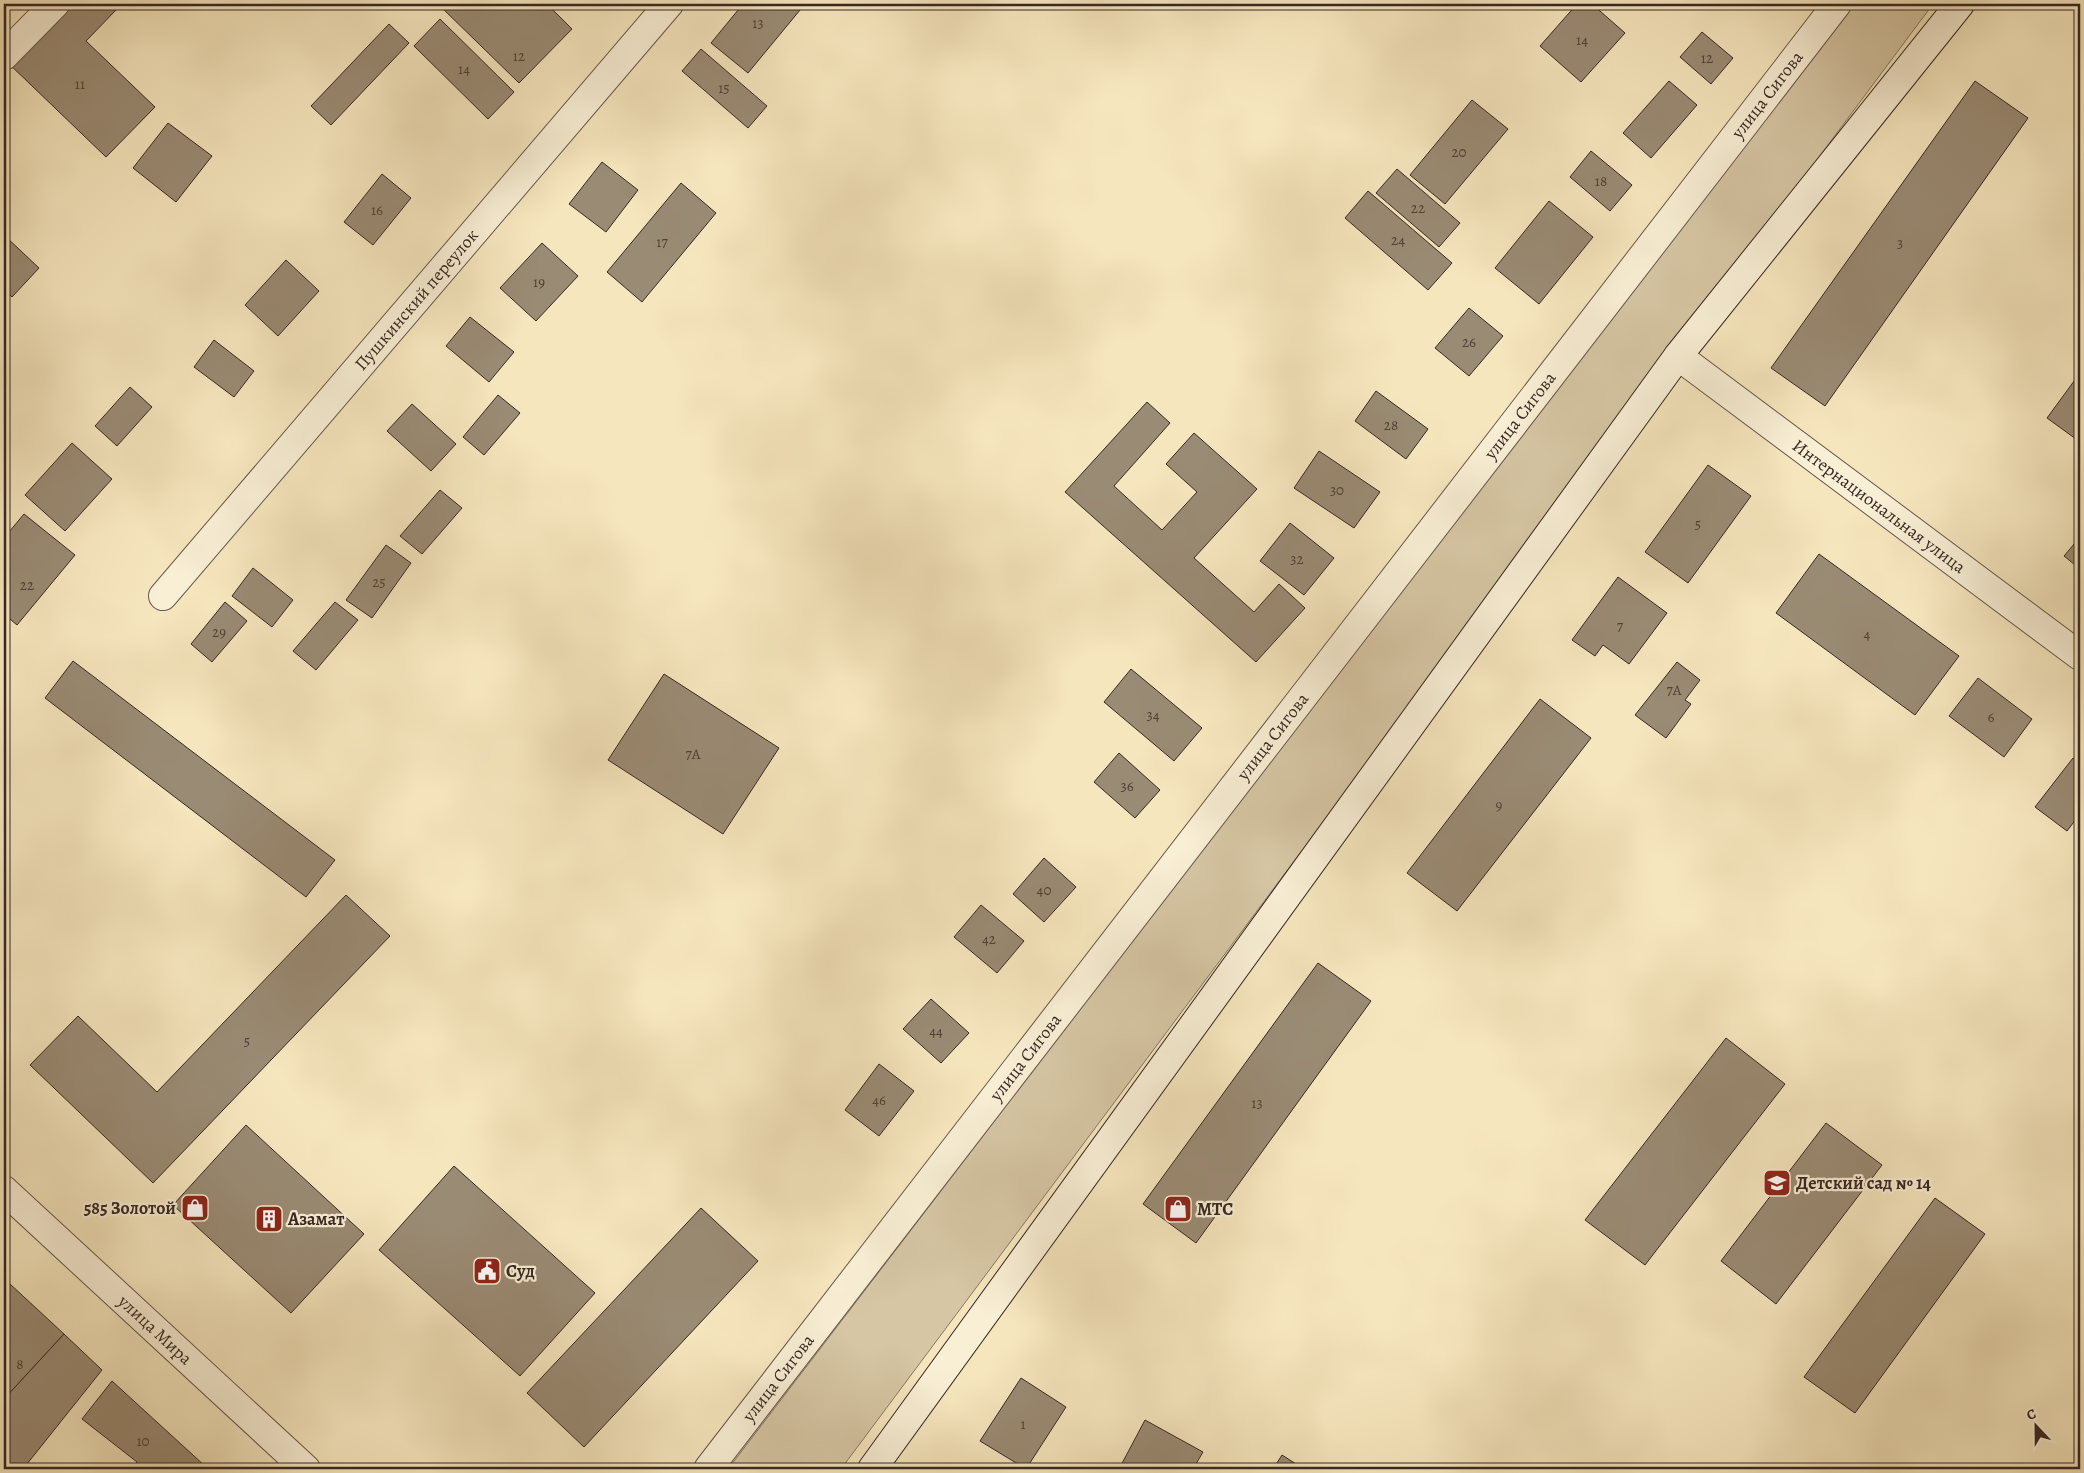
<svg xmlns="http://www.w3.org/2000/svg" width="2084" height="1473" font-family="Alegreya,serif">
<rect width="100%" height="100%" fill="#f6e6be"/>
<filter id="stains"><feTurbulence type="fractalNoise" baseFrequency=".004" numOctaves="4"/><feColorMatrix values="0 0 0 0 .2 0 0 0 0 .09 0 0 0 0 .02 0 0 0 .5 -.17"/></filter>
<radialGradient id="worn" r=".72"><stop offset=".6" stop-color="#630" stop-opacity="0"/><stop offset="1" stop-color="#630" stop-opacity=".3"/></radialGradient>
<polygon fill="#d6c6a4" stroke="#867764" points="1850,4 1933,4 841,1469 728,1469"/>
<g fill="#9a8b74" stroke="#372823">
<polygon points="61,4 112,4 117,9 86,41 155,107 106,157 5,60"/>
<polygon points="438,4 547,4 572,29 519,83"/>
<polygon points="743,4 805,4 748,73 711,43"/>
<polygon points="1577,4 1592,4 1625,33 1581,82 1540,46"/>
<polygon points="440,19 514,92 488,119 414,46"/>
<polygon points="389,24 409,43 331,125 311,106"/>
<polygon points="1702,32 1733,58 1711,84 1680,57"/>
<polygon points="701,49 767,106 748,128 682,71"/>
<polygon points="1669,81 1697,105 1651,158 1623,133"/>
<polygon points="1975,81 2028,118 1825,406 1771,368"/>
<polygon points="1472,100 1508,129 1445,204 1410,175"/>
<polygon points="168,123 212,156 176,202 133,168"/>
<polygon points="1591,151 1632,185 1610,211 1570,177"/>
<polygon points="602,162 638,190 606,232 569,204"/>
<polygon points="1397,169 1460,223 1439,247 1376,193"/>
<polygon points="382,174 411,198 373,245 344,222"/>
<polygon points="681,183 716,213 642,302 607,272"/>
<polygon points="1368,191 1452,263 1428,290 1345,218"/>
<polygon points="1549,201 1593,237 1539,304 1495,268"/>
<polygon points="4,235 39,268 12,297 4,289"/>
<polygon points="542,243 578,276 536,321 500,288"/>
<polygon points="286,260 319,291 278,336 245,305"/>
<polygon points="1469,308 1503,336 1469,376 1435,348"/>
<polygon points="470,317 514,352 489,382 446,346"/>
<polygon points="214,340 254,371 234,397 194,367"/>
<polygon points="2080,373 2080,442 2047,418"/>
<polygon points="130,387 152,407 117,446 95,426"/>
<polygon points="1376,391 1428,429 1406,459 1355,421"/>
<polygon points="498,395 520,413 484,455 463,437"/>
<polygon points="1147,402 1170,423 1114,486 1162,530 1197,492 1166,464 1194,433 1257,489 1194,558 1254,612 1279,584 1305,608 1256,662 1065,492"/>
<polygon points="412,404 456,444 431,471 387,431"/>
<polygon points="72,443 112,479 65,531 25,495"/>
<polygon points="1319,451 1380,492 1354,528 1294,488"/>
<polygon points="1708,465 1751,496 1688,583 1645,552"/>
<polygon points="440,490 462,508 422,554 400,536"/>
<polygon points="24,514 75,555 17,625 4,614 4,538"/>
<polygon points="1290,523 1334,558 1304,595 1260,561"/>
<polygon points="2080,537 2080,569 2064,556"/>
<polygon points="386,545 411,563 372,618 346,600"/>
<polygon points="1819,554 1959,656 1915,715 1776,613"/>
<polygon points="253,568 293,600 272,627 232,596"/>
<polygon points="1618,577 1667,613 1629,664 1603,645 1595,656 1572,640"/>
<polygon points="225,602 247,621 212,662 191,644"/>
<polygon points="335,602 358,620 316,670 293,651"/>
<polygon points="73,661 335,860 306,897 45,698"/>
<polygon points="1677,662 1700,680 1685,700 1691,704 1666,738 1635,715"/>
<polygon points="1131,669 1202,728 1174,761 1104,702"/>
<polygon points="664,674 779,748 723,834 608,760"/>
<polygon points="1978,678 2032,719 2004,757 1949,716"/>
<polygon points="1540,699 1591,738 1457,911 1407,873"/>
<polygon points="1119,753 1160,790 1135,818 1094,782"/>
<polygon points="2073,758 2080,764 2080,814 2067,831 2035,807"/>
<polygon points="1044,858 1076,887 1044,922 1013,894"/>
<polygon points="346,895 390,936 153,1183 30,1065 78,1016 157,1092"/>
<polygon points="981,905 1024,941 997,973 954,937"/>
<polygon points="1318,963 1371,1001 1196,1243 1143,1204"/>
<polygon points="931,999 969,1033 941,1063 903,1029"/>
<polygon points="1726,1038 1785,1084 1645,1265 1585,1220"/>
<polygon points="879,1064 914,1091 879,1136 845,1110"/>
<polygon points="1826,1123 1882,1165 1776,1304 1721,1261"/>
<polygon points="246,1125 364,1234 291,1313 173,1205"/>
<polygon points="454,1166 595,1293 520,1376 379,1250"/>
<polygon points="1935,1198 1985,1234 1855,1413 1804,1377"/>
<polygon points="701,1208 758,1261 584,1447 527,1393"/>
<polygon points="10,1284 64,1334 7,1396 4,1394 4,1291"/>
<polygon points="64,1334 102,1370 23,1469 4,1469 4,1399"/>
<polygon points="1021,1378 1066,1407 1026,1469 980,1441"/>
<polygon points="112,1381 205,1466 201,1469 131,1469 137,1462 82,1419"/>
<polygon points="1145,1420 1203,1452 1193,1469 1119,1469"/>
<polygon points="1282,1455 1304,1469 1273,1469"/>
</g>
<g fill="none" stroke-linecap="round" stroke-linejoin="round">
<defs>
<g id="minor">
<polyline points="4,56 55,4"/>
<path id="s1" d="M 1678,356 L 2080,656"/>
<path id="s2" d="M 163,596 L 669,4"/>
<path id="s3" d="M 708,1469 L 1837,4"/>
</g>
<g id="tertiary">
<path id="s4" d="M 4,1190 L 306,1469"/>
</g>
<polyline id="secondary" points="872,1469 1678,356 1960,4"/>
</defs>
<use href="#minor" stroke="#67584a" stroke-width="30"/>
<use href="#tertiary" stroke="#67584a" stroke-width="30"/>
<use href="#secondary" stroke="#372823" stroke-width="30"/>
<use href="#minor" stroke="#f9efd5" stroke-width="28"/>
<use href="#tertiary" stroke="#f9efd5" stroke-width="28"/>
<use href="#secondary" stroke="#f9efd5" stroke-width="28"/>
</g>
<defs>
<symbol id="school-square" viewBox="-11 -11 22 22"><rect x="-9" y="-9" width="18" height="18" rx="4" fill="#8f2418" stroke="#f9efd5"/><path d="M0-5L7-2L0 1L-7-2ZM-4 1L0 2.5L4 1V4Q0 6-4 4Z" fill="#fff"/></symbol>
<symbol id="shop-square" viewBox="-11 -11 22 22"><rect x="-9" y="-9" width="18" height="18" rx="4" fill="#8f2418" stroke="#f9efd5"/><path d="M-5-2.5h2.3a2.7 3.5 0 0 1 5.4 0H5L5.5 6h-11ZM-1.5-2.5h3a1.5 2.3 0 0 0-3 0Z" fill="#fff"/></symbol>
<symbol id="building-square" viewBox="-11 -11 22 22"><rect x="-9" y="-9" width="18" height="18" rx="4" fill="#8f2418" stroke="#f9efd5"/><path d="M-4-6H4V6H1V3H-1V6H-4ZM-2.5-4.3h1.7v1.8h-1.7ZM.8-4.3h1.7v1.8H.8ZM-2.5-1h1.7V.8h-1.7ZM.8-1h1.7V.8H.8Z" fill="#fff"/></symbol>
<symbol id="civic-square" viewBox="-11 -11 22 22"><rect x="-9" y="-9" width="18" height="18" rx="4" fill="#8f2418" stroke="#f9efd5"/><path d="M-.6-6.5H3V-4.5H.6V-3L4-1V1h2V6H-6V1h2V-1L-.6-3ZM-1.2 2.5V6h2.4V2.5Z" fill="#fff"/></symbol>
</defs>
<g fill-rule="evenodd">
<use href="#school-square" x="1761" y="1167" width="32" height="32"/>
<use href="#shop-square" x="179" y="1192" width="32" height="32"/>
<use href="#shop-square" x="1162" y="1193" width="32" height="32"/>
<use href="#building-square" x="253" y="1203" width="32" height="32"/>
<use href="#civic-square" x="471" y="1255" width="32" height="32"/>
</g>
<g text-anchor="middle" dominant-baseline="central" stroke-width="4.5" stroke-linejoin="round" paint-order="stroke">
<g font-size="15" fill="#504137">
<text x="758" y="23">13</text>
<text x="1582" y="40">14</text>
<text x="519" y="56">12</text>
<text x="1707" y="58">12</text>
<text x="464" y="69">14</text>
<text x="80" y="84">11</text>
<text x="724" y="88">15</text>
<text x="1459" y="152">20</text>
<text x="1601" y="181">18</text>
<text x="1418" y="208">22</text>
<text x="377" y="210">16</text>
<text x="1398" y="240">24</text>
<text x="662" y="242">17</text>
<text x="1900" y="243">3</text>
<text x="539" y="282">19</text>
<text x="1469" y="342">26</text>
<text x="1391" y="425">28</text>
<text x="1337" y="490">30</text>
<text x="1698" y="524">5</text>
<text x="1297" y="559">32</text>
<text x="379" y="582">25</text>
<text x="27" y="585">22</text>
<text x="1620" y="626">7</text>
<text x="219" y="632">29</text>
<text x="1867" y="634">4</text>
<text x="1674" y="690">7А</text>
<text x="1153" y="715">34</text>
<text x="1991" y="717">6</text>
<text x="693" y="754">7А</text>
<text x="1127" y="786">36</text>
<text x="1499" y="805">9</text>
<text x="1044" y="890">40</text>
<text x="989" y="939">42</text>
<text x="936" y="1031">44</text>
<text x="247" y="1041">5</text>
<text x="879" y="1100">46</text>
<text x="1257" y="1103">13</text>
<text x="20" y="1364">8</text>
<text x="1023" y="1424">1</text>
<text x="143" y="1441">10</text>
</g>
<g font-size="18" fill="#372823" stroke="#f9efd5">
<text stroke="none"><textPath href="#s3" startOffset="1735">улица Сигова</textPath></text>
<text stroke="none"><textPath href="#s2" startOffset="390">Пушкинский переулок</textPath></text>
<text stroke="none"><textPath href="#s3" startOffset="1330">улица Сигова</textPath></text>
<text stroke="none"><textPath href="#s1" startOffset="251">Интернациональная улица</textPath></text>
<text stroke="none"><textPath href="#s3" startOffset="925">улица Сигова</textPath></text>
<text stroke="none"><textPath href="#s3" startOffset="520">улица Сигова</textPath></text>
<text stroke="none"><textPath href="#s4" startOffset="206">улица Мира</textPath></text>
<text stroke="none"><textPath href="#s3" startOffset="115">улица Сигова</textPath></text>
</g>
<g font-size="18" font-weight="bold" fill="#372823" stroke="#f9efd5" text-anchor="start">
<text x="1796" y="1183">Детский сад № 14</text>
<text x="176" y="1208" text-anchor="end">585 Золотой</text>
<text x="1197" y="1209">МТС</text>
<text x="288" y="1219">Азамат</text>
<text x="506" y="1271">Суд</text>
</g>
</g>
<rect width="2084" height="1473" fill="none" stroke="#f6e6be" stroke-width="20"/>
<rect x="5" y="5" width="2074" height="1463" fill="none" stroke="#372823" stroke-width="2.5"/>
<rect x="10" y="10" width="2064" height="1453" fill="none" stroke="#372823"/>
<g transform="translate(2036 1426) rotate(338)" stroke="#f9efd5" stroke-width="4" paint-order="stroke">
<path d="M0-4L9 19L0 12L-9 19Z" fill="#372823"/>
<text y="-8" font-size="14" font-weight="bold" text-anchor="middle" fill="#372823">С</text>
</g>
<rect width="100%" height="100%" filter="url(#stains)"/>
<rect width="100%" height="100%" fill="url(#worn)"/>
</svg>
